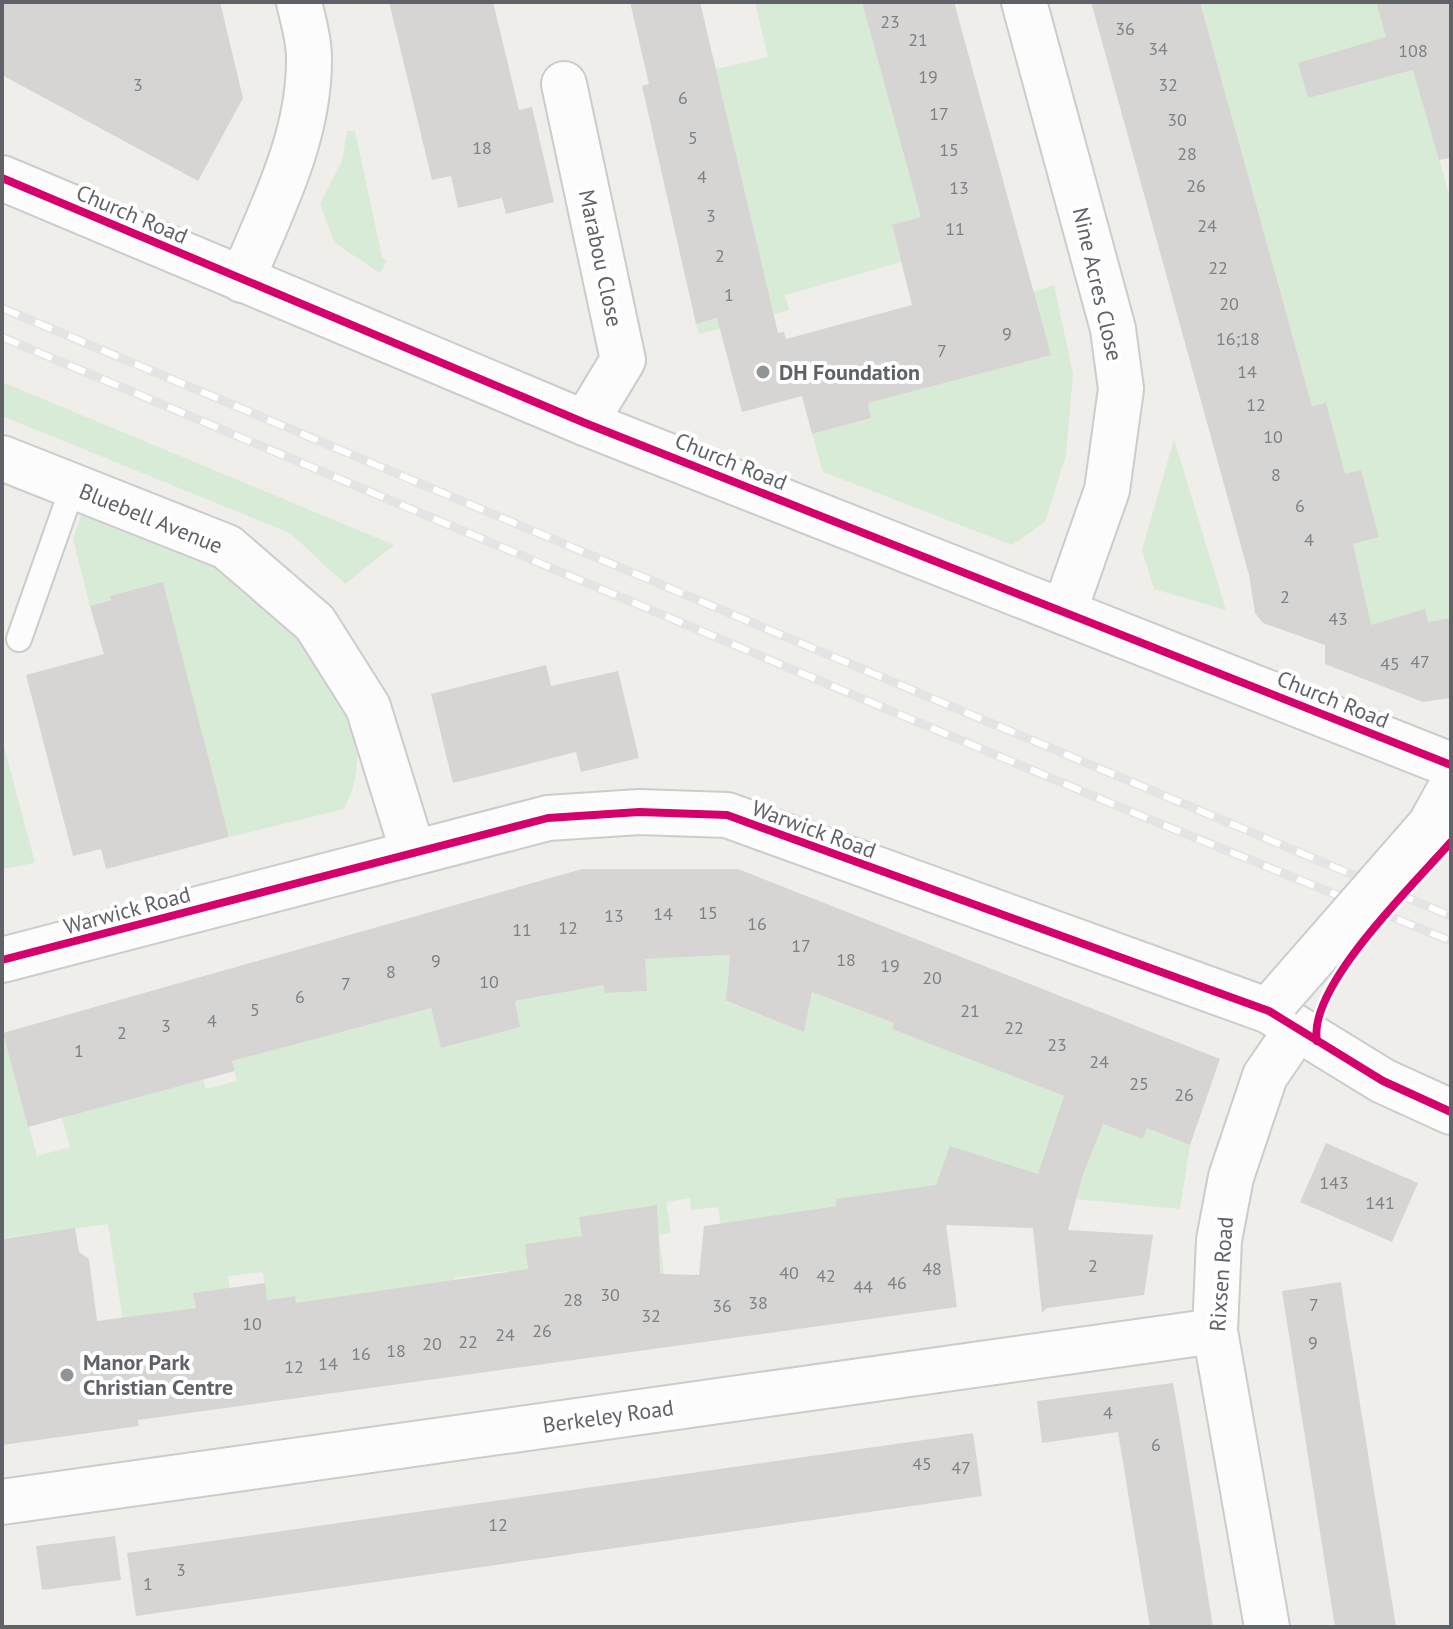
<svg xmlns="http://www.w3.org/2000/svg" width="1453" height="1629" font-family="'PT Sans',sans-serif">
<rect width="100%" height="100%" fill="#efeeea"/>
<g fill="#d8ebd6">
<polygon points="755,2 862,2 922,217 892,226 901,262 785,295 789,310 699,334 696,324 770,305 716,69 768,57"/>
<polygon points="1200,2 1376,2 1386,37 1384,78 1414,70 1451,202 1451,631 1428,622 1425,609 1374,637 1342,547 1378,537 1333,478 1323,442 1335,438 1326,403 1312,406"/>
<polygon points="347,131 355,131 382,257 387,261 380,273 335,243 320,204 342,161"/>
<polygon points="1054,285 1073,374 1066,455 1045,522 1012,545 823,472 812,434 871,418 868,403 1050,355 1033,292"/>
<polygon points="2,382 394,545 345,584 290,533 2,416"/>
<polygon points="1174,439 1226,610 1154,589 1142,550"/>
<path d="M 82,513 C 130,532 187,546 230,574 C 283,608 354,691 357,756 C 358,775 352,793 344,809 L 229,837 L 163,583 L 90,606 L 73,539 Z"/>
<polygon points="2,739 35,863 2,869"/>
<polygon points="730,955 726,1002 804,1031 812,992 873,1015 884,989 903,997 892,1028 1064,1096 1103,1124 1143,1139 1147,1128 1190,1145 1180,1209 1076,1199 951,1146 939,1177 941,1190 815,1209 728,1273 718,1207 691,1210 690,1198 666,1202 671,1233 659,1235 665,1282 622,1236 618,1211 580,1217 582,1236 533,1298 511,1301 506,1271 454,1278 458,1308 301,1338 294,1296 267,1300 263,1272 228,1276 237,1346 229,1348 221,1289 194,1293 196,1308 159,1313 166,1363 138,1419 108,1224 2,1238 2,1030 37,1156 70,1147 52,1082 200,1070 206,1089 237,1081 232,1061 431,1007 441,1048 519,1027 515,1001 545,996 543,982 599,970 605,993 646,991 645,959"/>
</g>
<g fill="#d6d5d3">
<polygon points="2,2 220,2 243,98 198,181 2,75"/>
<polygon points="389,2 493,2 519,110 532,107 554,202 506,214 502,198 458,208 451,176 432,180"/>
<polygon points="630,2 700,2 778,333 784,332 786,339 912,305 892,225 921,217 862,2 954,2 1051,355 868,403 871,418 812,434 802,396 742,412 717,318 696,324 642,86 649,84"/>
<polygon points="1091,2 1200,2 1312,406 1326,403 1345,474 1361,470 1379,537 1353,544 1371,625 1425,609 1428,622 1451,618 1451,698 1423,702 1325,664 1325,645 1263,623 1255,613 1249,575"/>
<polygon points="1376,2 1451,2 1451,158 1439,160 1413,70 1308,98 1298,63 1386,37"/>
<polygon points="163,582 229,837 106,869 101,849 73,856 26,675 104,654 90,606 111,600 110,596"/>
<polygon points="546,665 551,686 618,671 639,758 581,772 576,752 453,783 431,694"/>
<polygon points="582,869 738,869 1220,1059 1190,1145 1147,1128 1143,1139 1103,1124 1082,1177 1068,1230 1153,1235 1144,1295 1047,1308 1042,1313 1033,1228 946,1225 957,1307 138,1420 139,1426 2,1445 2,1239 75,1228 79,1252 89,1259 97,1321 196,1308 193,1293 265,1283 267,1300 295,1296 296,1303 528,1269 525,1244 582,1236 579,1217 657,1205 660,1274 699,1275 704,1226 836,1206 836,1199 936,1185 950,1146 1038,1174 1064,1096 892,1029 894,1023 812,992 804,1032 726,1001 730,955 645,959 647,991 605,993 603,985 515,1001 520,1027 441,1048 431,1008 232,1061 235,1071 28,1127 3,1033"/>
<polygon points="1326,1143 1418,1183 1392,1242 1300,1202"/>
<polygon points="1341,1282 1346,1317 1396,1627 1335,1627 1282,1291"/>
<polygon points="1173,1383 1180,1422 1213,1627 1150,1627 1118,1432 1042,1443 1037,1401"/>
<polygon points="973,1433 982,1496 136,1616 127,1553"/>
<polygon points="115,1536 121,1580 42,1590 36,1546"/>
</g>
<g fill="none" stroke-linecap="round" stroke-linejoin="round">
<defs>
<polyline id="service" points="19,639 73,486"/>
<g id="minor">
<polyline points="1024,2 1113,329 1121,389 1107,490 1064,612"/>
<polyline points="564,84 623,360 585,423"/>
<polyline points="2,178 585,423 1451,765"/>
<path d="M 242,280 C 272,208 310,137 309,57 C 309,39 303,20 299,2"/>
<polyline points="2,458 227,547 315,623 368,707 413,852"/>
<polyline points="1430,825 1451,787"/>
<polyline points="2,960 548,818 639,812 727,815 1269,1011 1383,1081 1451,1112"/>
<polyline points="2,1502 1215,1331"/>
<polyline points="1267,1627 1215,1331 1219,1240 1231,1177 1265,1076 1297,1029"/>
</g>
</defs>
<use href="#service" stroke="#cbcccc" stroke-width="28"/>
<use href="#minor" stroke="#cbcccc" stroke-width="48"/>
<use href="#service" stroke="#fdfcfc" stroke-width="24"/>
<use href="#minor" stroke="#fdfcfc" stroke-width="44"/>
<defs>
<g id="rail">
<polyline points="2,308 1451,916"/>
<polyline points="2,337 1134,813 1451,941"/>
</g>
</defs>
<use href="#rail" stroke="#e4e4e4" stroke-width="9"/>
<use href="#rail" stroke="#fff" stroke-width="6" stroke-dasharray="18" stroke-linecap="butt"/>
<defs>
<polyline id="minor-bridge" points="1278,999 1430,825"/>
</defs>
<use href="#minor-bridge" stroke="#cbcccc" stroke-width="48" stroke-linecap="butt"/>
<use href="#minor-bridge" stroke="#fdfcfc" stroke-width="44"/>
<defs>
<g id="cycleway">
<polyline points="2,178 585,423 1451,765"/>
<polyline points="2,960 548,818 639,812 727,815 1269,1011 1383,1081 1451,1112"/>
<path d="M 1317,1041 C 1307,987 1415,883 1451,842"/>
</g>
</defs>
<use href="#cycleway" stroke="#fff" stroke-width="13"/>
<use href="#cycleway" stroke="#d6006c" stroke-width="8"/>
</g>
<g fill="#919496" stroke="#fff" stroke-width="3">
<circle cx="763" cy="372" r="8"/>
<circle cx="67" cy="1375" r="8"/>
</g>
<g text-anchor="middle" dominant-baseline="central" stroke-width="8" stroke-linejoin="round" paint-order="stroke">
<g font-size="18" fill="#7e8184">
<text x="890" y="21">23</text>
<text x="1125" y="28">36</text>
<text x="918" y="39">21</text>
<text x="1158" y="48">34</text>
<text x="1413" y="50">108</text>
<text x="928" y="76">19</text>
<text x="138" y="84">3</text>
<text x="1168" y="84">32</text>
<text x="683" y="97">6</text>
<text x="939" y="113">17</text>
<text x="1177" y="119">30</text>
<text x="693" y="137">5</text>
<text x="482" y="147">18</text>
<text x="949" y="149">15</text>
<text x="1187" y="153">28</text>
<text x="702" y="176">4</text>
<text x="1196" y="185">26</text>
<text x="959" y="187">13</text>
<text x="711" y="215">3</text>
<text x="1207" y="225">24</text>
<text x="955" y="228">11</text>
<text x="720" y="255">2</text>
<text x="1218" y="267">22</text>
<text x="729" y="294">1</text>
<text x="1229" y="303">20</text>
<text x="1007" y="333">9</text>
<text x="1238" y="338">16;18</text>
<text x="942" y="350">7</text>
<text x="1247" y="371">14</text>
<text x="1256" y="404">12</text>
<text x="1273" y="436">10</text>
<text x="1276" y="474">8</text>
<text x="1300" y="505">6</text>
<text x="1309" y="539">4</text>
<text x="1285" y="596">2</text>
<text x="1338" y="618">43</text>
<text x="1420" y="661">47</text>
<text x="1390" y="663">45</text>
<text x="708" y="912">15</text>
<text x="663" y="913">14</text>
<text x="614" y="915">13</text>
<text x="757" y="923">16</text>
<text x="568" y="927">12</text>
<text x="522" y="929">11</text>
<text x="801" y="945">17</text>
<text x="846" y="959">18</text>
<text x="436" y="960">9</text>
<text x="890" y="965">19</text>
<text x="391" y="971">8</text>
<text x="932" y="977">20</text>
<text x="489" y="981">10</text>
<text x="346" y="983">7</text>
<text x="300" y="996">6</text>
<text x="255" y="1009">5</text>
<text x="970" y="1010">21</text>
<text x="212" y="1020">4</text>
<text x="166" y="1025">3</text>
<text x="1014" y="1027">22</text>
<text x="122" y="1032">2</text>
<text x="1057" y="1044">23</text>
<text x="79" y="1050">1</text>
<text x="1099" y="1061">24</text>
<text x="1139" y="1083">25</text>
<text x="1184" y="1094">26</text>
<text x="1334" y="1182">143</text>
<text x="1380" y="1202">141</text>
<text x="1093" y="1265">2</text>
<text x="932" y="1268">48</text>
<text x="789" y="1272">40</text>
<text x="826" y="1275">42</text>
<text x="897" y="1282">46</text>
<text x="863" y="1286">44</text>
<text x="610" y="1294">30</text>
<text x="573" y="1299">28</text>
<text x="758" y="1302">38</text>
<text x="1314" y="1304">7</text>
<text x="722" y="1305">36</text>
<text x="651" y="1315">32</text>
<text x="252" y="1323">10</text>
<text x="542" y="1330">26</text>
<text x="505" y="1334">24</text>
<text x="468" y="1341">22</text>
<text x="1313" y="1342">9</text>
<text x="432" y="1343">20</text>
<text x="396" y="1350">18</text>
<text x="361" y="1353">16</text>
<text x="328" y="1363">14</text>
<text x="294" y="1366">12</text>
<text x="1108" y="1412">4</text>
<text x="1156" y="1444">6</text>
<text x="922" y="1463">45</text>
<text x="961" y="1467">47</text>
<text x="498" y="1524">12</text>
<text x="181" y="1569">3</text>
<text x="148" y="1583">1</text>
</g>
<g font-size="22" fill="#5f6368" stroke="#fff">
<text transform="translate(132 214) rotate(23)">Church Road</text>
<text transform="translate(601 258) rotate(78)">Marabou Close</text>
<text transform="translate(1098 284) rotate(77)">Nine Acres Close</text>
<text transform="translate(731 461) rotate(22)">Church Road</text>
<text transform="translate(151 518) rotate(22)">Bluebell Avenue</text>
<text transform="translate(1333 699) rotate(22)">Church Road</text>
<text transform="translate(814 829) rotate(20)">Warwick Road</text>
<text transform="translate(127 910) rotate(-15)">Warwick Road</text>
<text transform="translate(1221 1274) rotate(-86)">Rixsen Road</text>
<text transform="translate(608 1416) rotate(-8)">Berkeley Road</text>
</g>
<g font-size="22" font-weight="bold" fill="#5f6368" stroke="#fff" text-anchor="start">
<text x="779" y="372">DH Foundation</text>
<text x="83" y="1362">Manor Park<tspan x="83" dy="25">Christian Centre</tspan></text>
</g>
</g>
<rect width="1453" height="1629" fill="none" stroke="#5f6368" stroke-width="8"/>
</svg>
